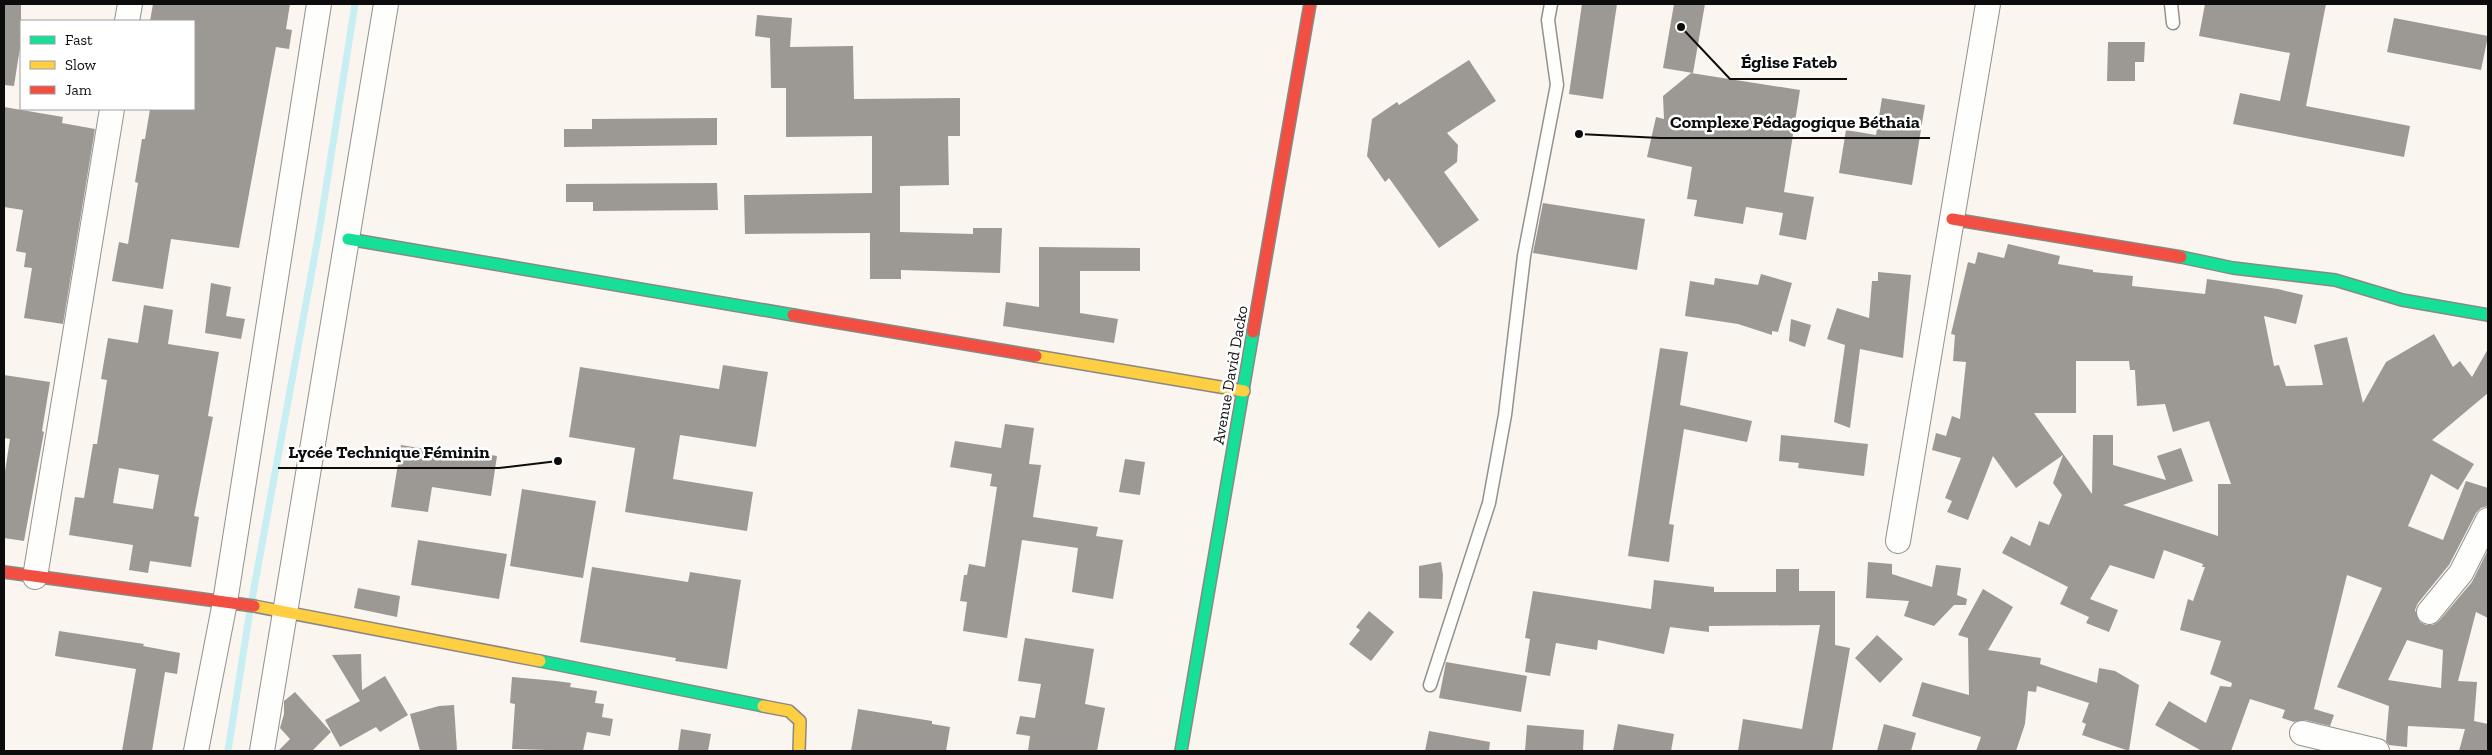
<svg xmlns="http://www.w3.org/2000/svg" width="2492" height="755" font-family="'Zilla Slab',serif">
<rect width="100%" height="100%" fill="#faf5ef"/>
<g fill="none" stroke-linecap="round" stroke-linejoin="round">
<g stroke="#c6eef3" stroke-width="7">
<polyline points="252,599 319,232 355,4"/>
<polyline points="228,751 250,610"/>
</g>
</g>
<g fill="#9c9995" fill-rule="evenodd">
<polygon points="4,4 21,4 21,41 14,86 4,85"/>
<polygon points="153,4 290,4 286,29 292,30 289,49 276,47 239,248 171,239 163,289 112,281 119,242 128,244 138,183 135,182 142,139 145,139 150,109 194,109 194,21 150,21"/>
<polygon points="1582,4 1617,4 1603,99 1569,94"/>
<polygon points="1674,4 1705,4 1693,73 1663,68"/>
<polygon points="2205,4 2326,4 2306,106 2410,126 2404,157 2233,124 2240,93 2280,101 2290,53 2199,36"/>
<polygon points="757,15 792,18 790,47 853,46 854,99 960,98 960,136 948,136 949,185 900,186 900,232 973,234 973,228 1002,228 1000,273 901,270 901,279 870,279 870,233 745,234 744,195 872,193 872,136 786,137 786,88 771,88 770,38 755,36"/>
<polygon points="2394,18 2488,36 2481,70 2387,52"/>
<polygon points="2108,42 2145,42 2144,62 2135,62 2135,81 2107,81"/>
<polygon points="1469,60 1496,101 1447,133 1458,145 1457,162 1444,172 1479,220 1439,248 1389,178 1385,182 1367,156 1372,119 1397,102 1399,105"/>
<polygon points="1691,73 1800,90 1784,192 1814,197 1806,240 1779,235 1783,213 1746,207 1743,224 1694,216 1697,200 1687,199 1692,167 1647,157 1656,117 1664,119 1663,96"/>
<polygon points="1882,98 1925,105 1912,185 1839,173 1846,130 1876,135"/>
<polygon points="4,107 63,117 62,123 95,129 63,324 24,318 32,268 24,267 26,253 16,251 23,210 4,207"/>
<polygon points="717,118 717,145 564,147 564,129 592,129 592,119"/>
<polygon points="717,183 718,210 593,211 593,202 566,202 566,184"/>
<polygon points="1543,203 1645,219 1637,270 1533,253"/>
<path d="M 2008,244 L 2060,256 L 2058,264 L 2093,270 L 2093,272 L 2133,276 L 2132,286 L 2205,294 L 2207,279 L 2278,289 L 2303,295 L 2296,324 L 2264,316 L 2274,366 L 2279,365 L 2286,386 L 2323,385 L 2314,345 L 2347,337 L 2363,403 L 2386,362 L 2434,334 L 2453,367 L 2460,361 L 2472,377 L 2488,349 L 2488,393 L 2432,440 L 2474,464 L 2458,490 L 2431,474 L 2408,526 L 2443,540 L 2466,481 L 2488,488 L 2488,506 L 2481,508 L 2476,513 L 2449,565 L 2418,603 L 2415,610 L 2420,622 L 2426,625 L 2433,625 L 2439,621 L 2472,582 L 2488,550 L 2488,618 L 2476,612 L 2458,681 L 2477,682 L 2474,721 L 2488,724 L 2488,751 L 2459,751 L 2465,729 L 2408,726 L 2407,747 L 2389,745 L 2386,741 L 2389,706 L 2337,687 L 2382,588 L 2347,575 L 2314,709 L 2334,715 L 2330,726 L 2305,720 L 2294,722 L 2282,718 L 2285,710 L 2250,699 L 2231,751 L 2202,751 L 2155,725 L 2169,701 L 2206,723 L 2220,686 L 2231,687 L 2232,683 L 2210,674 L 2221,641 L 2180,630 L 2188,599 L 2193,601 L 2205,567 L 2202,567 L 2203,564 L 2164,550 L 2154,579 L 2110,565 L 2090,599 L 2118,610 L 2109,632 L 2086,623 L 2089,617 L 2060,604 L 2068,587 L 2002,553 L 2011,536 L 2030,546 L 2039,521 L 2049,525 L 2062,495 L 2053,483 L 2063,455 L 2016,488 L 1993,456 L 1968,520 L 1947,512 L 1952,501 L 1945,498 L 1961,458 L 1932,450 L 1936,433 L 1946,436 L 1952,416 L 1960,419 L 1966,362 L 1953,361 L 1955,335 L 1951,334 L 1968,262 L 1975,264 L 1978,252 L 2004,258 ZM 2076,361 L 2129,361 L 2130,370 L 2135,370 L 2137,406 L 2165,404 L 2173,432 L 2209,421 L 2231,484 L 2218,484 L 2218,536 L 2123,505 L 2193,481 L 2181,448 L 2157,456 L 2166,480 L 2113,465 L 2113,435 L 2093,435 L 2092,494 L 2034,413 L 2076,413 ZM 2407,640 L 2443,650 L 2441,688 L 2388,680 Z"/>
<polygon points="1039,247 1140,248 1140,271 1080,271 1080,313 1118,319 1114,343 1003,326 1006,302 1039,307"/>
<polygon points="1878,272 1911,275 1903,358 1860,349 1850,428 1834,422 1845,345 1827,339 1837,308 1869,318 1872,281 1878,281"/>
<polygon points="1761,274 1792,283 1778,332 1772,331 1772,335 1738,324 1685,316 1690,281 1714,285 1715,278 1758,285"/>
<polygon points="211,283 231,287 226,316 245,319 241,339 205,333"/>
<path d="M 144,305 L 173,310 L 168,344 L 219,352 L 208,416 L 213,417 L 194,516 L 199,517 L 191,567 L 150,561 L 148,573 L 129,570 L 133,545 L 69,535 L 75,497 L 84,498 L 93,444 L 97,444 L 107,380 L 101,379 L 108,338 L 138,343 ZM 119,468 L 159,475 L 153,509 L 113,503 Z"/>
<polygon points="1791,319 1811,325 1805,347 1789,341"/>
<polygon points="1660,348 1688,352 1680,405 1752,421 1747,442 1684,429 1669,524 1674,525 1669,562 1628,556"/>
<polygon points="723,365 768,372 756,447 680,435 673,479 753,492 747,531 625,512 635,448 569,437 580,367 719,389"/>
<polygon points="4,375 50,382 42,431 44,432 24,541 4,538 4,478 10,439 4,438"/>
<polygon points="1005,424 1034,428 1029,464 1041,465 1033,517 1098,527 1096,536 1123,540 1113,599 1072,592 1078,548 1022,540 1007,638 963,631 967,602 960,601 964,575 967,575 969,564 985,567 997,487 990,486 992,474 950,467 955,441 1001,448"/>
<polygon points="1781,435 1868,444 1864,476 1798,468 1799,463 1779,461"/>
<polygon points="401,445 455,454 456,449 497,456 491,496 432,487 428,512 391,507"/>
<polygon points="1125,459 1145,462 1140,495 1119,492"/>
<polygon points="522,489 596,501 583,578 510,566"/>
<polygon points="418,540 507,554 499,599 411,585"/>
<polygon points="1441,562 1443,575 1442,599 1419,598 1419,566"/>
<polygon points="1868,562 1892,564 1892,574 1932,587 1936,565 1961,568 1957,595 1967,599 1966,605 1954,605 1934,626 1904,616 1909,601 1866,598"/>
<polygon points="592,567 688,582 690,572 741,580 727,669 675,661 676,658 580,642"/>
<polygon points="1776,569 1799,569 1799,591 1835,591 1835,645 1850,648 1832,751 1738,751 1743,719 1802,729 1820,625 1709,626 1709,632 1670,627 1664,654 1598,640 1597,650 1556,643 1550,676 1525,672 1530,639 1525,638 1533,591 1651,609 1654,580 1714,587 1714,592 1776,592"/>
<polygon points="358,588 400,596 397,617 354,608"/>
<polygon points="1983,589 2013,607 1988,650 2041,658 2040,664 2097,683 2099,668 2115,671 2139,685 2129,751 2082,735 2086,724 2082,722 2089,703 2037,686 2036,692 2028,691 2025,724 2016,751 1976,751 1981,737 1912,716 1922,682 1969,695 1968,638 1958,635"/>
<polygon points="1369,611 1394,632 1371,661 1349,644 1360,630 1356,627"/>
<polygon points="59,631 144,644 143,646 180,653 177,674 165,672 152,751 122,751 136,669 55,656"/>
<polygon points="1877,635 1903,659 1880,683 1855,658"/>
<polygon points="1025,638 1094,649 1085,704 1105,708 1097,751 1028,751 1030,736 1016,734 1020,716 1035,718 1041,684 1018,681"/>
<polygon points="361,654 362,690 385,676 408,715 380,732 376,727 340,747 325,720 360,701 332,655"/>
<polygon points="1446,662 1527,676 1521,712 1439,698"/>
<polygon points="512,677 556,681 571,683 570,687 597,691 595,703 604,704 602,717 613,719 610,736 587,732 583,751 512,749 515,704 510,703"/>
<polygon points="295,692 331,732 312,751 278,751 290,739 280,728 284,714 284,701"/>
<polygon points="454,705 457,751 420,751 410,714 439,706"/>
<polygon points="858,709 932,721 932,724 950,727 946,751 851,751"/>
<polygon points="1618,724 1674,734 1671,751 1613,751"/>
<polygon points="1884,724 1916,733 1911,751 1877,751"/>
<polygon points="1527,725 1584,730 1583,751 1525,751"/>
<polygon points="681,729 711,734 708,751 678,751"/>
<polygon points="1429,731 1490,742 1489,751 1425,751"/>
</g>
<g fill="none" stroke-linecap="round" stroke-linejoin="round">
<defs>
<g id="lane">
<polyline points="2171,4 2173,23"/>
<polyline points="1430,685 1489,503 1505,415 1524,256 1557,85 1548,20 1551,4"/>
</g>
<g id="street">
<polyline points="127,21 130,4"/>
<polyline points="1898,541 1988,4"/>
<polyline points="35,577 112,109"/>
<polyline points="2429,612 2461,573 2488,520"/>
<polyline points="2302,733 2377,751"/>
<polyline points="196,751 225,602 319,4"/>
<polyline points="262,751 386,4"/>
</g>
<g id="fast">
<polyline points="348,239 793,315"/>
<polyline points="2181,257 2233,268 2335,280 2402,300 2488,315"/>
<polyline points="540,661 763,706"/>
<polyline points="1181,751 1253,332"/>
</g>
<g id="slow">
<polyline points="1036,356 1244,391"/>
<polyline points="254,606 540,661"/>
<polyline points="763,706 789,711 800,721 799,751"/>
</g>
<g id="jam">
<polyline points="1952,219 2181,257"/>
<polyline points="793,315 1036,356"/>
<polyline points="1253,332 1310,4"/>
<polyline points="4,572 254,606"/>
</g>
</defs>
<use href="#lane" stroke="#93918e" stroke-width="15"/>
<use href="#street" stroke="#93918e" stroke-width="26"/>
<use href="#fast" stroke="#8a8885" stroke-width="14"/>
<use href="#slow" stroke="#8a8885" stroke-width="14"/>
<use href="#jam" stroke="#8a8885" stroke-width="14"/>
<use href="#lane" stroke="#fefefd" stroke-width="12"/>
<use href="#street" stroke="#fefefd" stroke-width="24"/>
<use href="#fast" stroke="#16e098" stroke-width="11"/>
<use href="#slow" stroke="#ffcf43" stroke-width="11"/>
<use href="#jam" stroke="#f24e42" stroke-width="11"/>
</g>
<g text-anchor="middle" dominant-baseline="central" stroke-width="5" stroke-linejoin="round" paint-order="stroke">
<g font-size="16" fill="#0c0c0c" stroke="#fff">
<text transform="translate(1230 375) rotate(-80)">Avenue David Dacko</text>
</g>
</g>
<path fill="none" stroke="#0c0c0c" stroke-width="2" d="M1681 27L1730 79H1847M1579 134L1660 138H1930M558 461L499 468H278"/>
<g fill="#0c0c0c" stroke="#fff" stroke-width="2">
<circle cx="1681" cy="27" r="5"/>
<circle cx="1579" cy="134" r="5"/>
<circle cx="558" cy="461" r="5"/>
</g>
<g font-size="18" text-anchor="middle" font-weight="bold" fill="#0c0c0c" stroke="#fff" stroke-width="5" stroke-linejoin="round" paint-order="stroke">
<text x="1789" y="68">Église Fateb</text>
<text x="1795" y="128">Complexe Pédagogique Béthaia</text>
<text x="389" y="458">Lycée Technique Féminin</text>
</g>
<rect width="2492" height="755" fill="none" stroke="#0c0c0c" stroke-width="10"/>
<rect x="20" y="20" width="175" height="90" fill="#ffffff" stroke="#9e9e9e"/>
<rect x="30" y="36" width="25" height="8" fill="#16e098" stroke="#9e9e9e"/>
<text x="65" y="45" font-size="15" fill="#0c0c0c">Fast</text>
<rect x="30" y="61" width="25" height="8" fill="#ffcf43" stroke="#9e9e9e"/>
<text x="65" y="70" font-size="15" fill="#0c0c0c">Slow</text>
<rect x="30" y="86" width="25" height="8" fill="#f24e42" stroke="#9e9e9e"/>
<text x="65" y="95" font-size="15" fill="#0c0c0c">Jam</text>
</svg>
